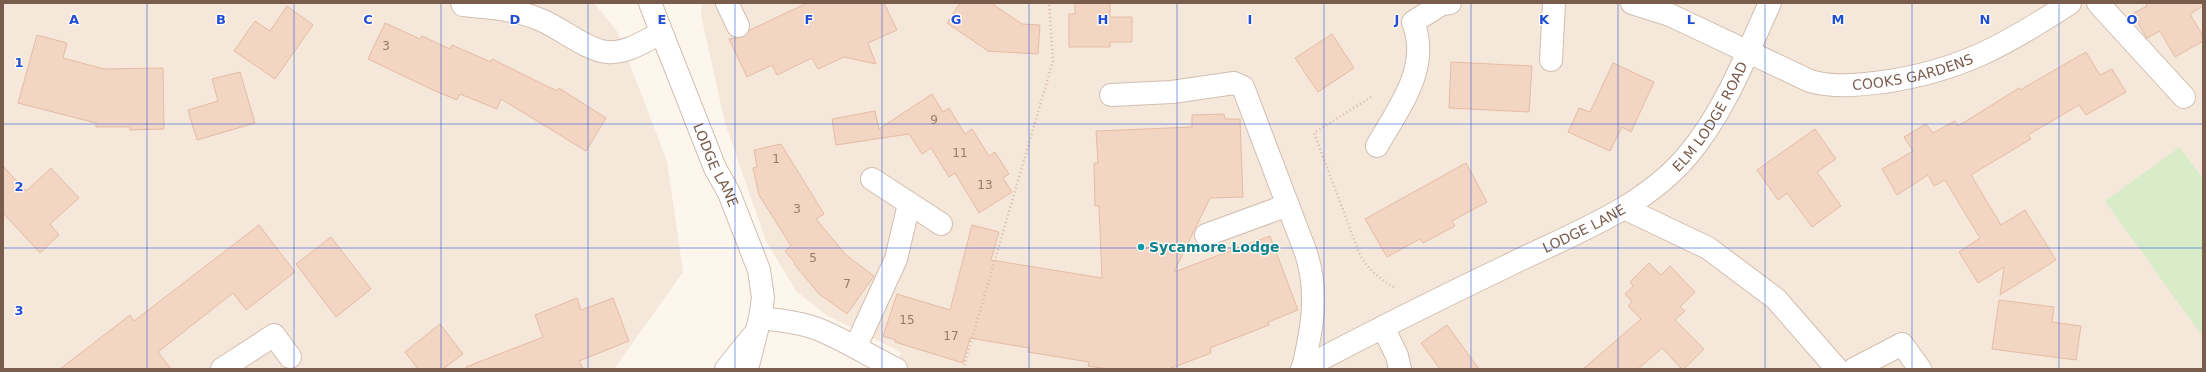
<svg xmlns="http://www.w3.org/2000/svg" width="2206" height="372" font-family="'DejaVu Sans',sans-serif">
<rect width="100%" height="100%" fill="#fdf6ec"/>
<g fill="#f5e8da">
<polygon points="3,3 594,3 617,31 667,161 683,272 614,369 3,369"/>
<polygon points="702,3 2203,3 2203,369 896,369 901,352 826,315 796,291 766,241 725,123 701,15"/>
</g>
<polygon fill="#d8ecc9" points="2180,147 2203,179 2203,337 2105,201"/>
<g fill="#f3d5c3" stroke="#e6bba3">
<polygon points="807,3 884,3 897,30 868,43 876,64 844,57 818,69 812,58 777,75 772,65 747,77 729,39 743,37 750,30"/>
<polygon points="960,3 991,3 1022,24 1040,25 1038,54 988,51 947,23"/>
<polygon points="1075,3 1110,3 1110,17 1132,17 1132,42 1110,42 1110,47 1069,47 1069,14 1075,14"/>
<polygon points="2145,3 2203,3 2203,6 2190,14 2203,36 2203,41 2175,57 2160,31 2147,38 2132,14 2147,6"/>
<polygon points="287,6 313,25 275,79 234,51 255,21 270,31"/>
<polygon points="385,23 420,39 422,36 450,49 452,45 491,62 492,59 557,91 559,88 606,118 586,151 501,99 497,109 460,94 457,100 433,90 368,59"/>
<polygon points="1332,34 1354,68 1318,92 1295,58"/>
<polygon points="37,35 67,43 63,58 104,69 163,68 164,129 130,130 130,127 96,127 96,123 18,103"/>
<polygon points="2086,52 2100,75 2112,69 2126,92 2086,115 2079,105 2028,135 2031,139 1971,175 2001,225 2025,210 2056,260 2000,295 2004,267 1978,283 1959,252 1980,238 1945,180 1934,186 1928,175 1897,195 1882,169 1913,151 1904,137 1926,124 1933,133 1955,121 1958,126 2019,88 2020,90"/>
<polygon points="1451,62 1532,66 1529,112 1449,108"/>
<polygon points="1613,63 1654,82 1631,132 1622,127 1610,151 1568,132 1579,108 1590,112"/>
<polygon points="240,72 255,123 197,140 188,110 218,101 212,79"/>
<polygon points="932,94 943,112 949,108 965,134 972,129 989,156 995,152 1009,174 1003,178 1012,192 979,213 955,173 949,177 931,148 922,154 909,134 836,145 832,119 875,111 879,129"/>
<polygon points="1224,114 1225,119 1240,119 1243,197 1210,198 1174,272 1270,236 1298,310 1268,322 1269,325 1210,348 1211,353 1169,369 1109,369 1088,366 1089,362 1028,352 1029,348 970,338 963,363 895,342 896,340 883,336 897,294 950,310 972,225 999,232 991,260 1102,278 1099,206 1095,206 1094,163 1098,163 1096,131 1192,127 1192,115"/>
<polygon points="1815,129 1836,159 1817,172 1841,206 1812,227 1787,193 1778,200 1757,170"/>
<polygon points="781,144 824,214 816,219 846,255 874,276 847,314 819,294 794,264 795,263 785,251 791,246 759,195 753,168 757,167 754,150"/>
<polygon points="1466,163 1487,202 1452,221 1455,226 1423,243 1420,239 1387,257 1365,219"/>
<polygon points="3,166 26,191 51,168 79,198 50,224 59,235 40,253 3,213"/>
<polygon points="259,225 295,272 246,310 233,293 196,322 158,352 171,369 60,369 130,315 134,321"/>
<polygon points="331,237 371,289 336,317 296,264"/>
<polygon points="1649,263 1661,275 1670,266 1695,292 1680,307 1685,311 1675,320 1704,349 1684,369 1682,369 1662,348 1638,369 1583,369 1641,319 1628,306 1632,302 1625,294 1633,286 1630,282"/>
<polygon points="577,298 581,310 613,298 629,341 579,361 583,369 466,369 466,367 543,337 535,315"/>
<polygon points="1999,300 2054,307 2052,322 2081,326 2076,360 1992,349"/>
<polygon points="440,324 463,354 443,369 418,369 405,352"/>
<polygon points="1447,325 1479,369 1440,369 1421,343"/>
</g>
<g fill="none" stroke-linecap="round" stroke-linejoin="round">
<defs>
<g id="minor">
<path d="M 462,3 L 463,5 C 489,8 516,9 541,20 C 561,28 586,50 607,52 C 626,54 645,41 661,33"/>
<path id="s1" d="M 650,3 L 715,168 L 729,193 L 759,270 L 763,298 L 760,318 L 747,369"/>
<polyline points="727,3 738,26"/>
<path id="s2" d="M 1632,3 L 1670,15 L 1810,81 C 1835,88 1858,85 1883,82 C 1960,71 2006,45 2070,3"/>
<polyline points="2098,3 2184,97"/>
<polyline points="1551,60 1554,3"/>
<path d="M 1111,95 L 1172,92 L 1234,83 L 1243,87 L 1306,253 C 1319,293 1312,329 1303,368"/>
<path d="M 1377,146 C 1399,107 1431,68 1413,22 L 1442,4 L 1450,3"/>
<polyline points="872,179 941,224"/>
<polyline points="1624,208 1708,248 1776,299 1837,369"/>
<polyline points="1206,235 1288,205"/>
<path d="M 760,318 C 779,320 798,322 815,328 C 844,339 869,356 896,369"/>
<polyline points="1383,327 1397,356 1400,369"/>
<polyline points="856,346 896,259 909,204"/>
<polyline points="222,369 274,335 290,357"/>
<polyline points="726,369 752,337"/>
<path id="s3" d="M 1302,369 C 1370,333 1438,299 1507,266 C 1569,235 1642,210 1688,155 C 1725,111 1746,55 1770,3"/>
<polyline points="1854,369 1902,344 1920,369"/>
</g>
</defs>
<use href="#minor" stroke="#d1beb0" stroke-width="24"/>
<g stroke="#d9b8a5" stroke-width="2.5" stroke-dasharray="1 3" stroke-linecap="butt">
<path d="M 1371,97 L 1314,133 L 1360,255 C 1369,271 1381,279 1395,288"/>
<polyline points="963,369 1053,61 1049,3"/>
</g>
<use href="#minor" stroke="#fff" stroke-width="22"/>
</g>
<path fill="none" stroke="#1d4ed8" stroke-width="1" stroke-opacity="0.55" d="M 147,3 L 147,369M 294,3 L 294,369M 441,3 L 441,369M 588,3 L 588,369M 735,3 L 735,369M 882,3 L 882,369M 1029,3 L 1029,369M 1177,3 L 1177,369M 1324,3 L 1324,369M 1471,3 L 1471,369M 1618,3 L 1618,369M 1765,3 L 1765,369M 1912,3 L 1912,369M 2059,3 L 2059,369M 3,124 L 2203,124M 3,248 L 2203,248"/>
<circle fill="#0f9aa8" stroke="#fffaf3" stroke-width="1.5" cx="1141" cy="247" r="4"/>
<g text-anchor="middle" dominant-baseline="central" stroke-width="3" stroke-linejoin="round" paint-order="stroke">
<g font-size="12" fill="#987a6a">
<text x="386" y="46">3</text>
<text x="934" y="120">9</text>
<text x="960" y="153">11</text>
<text x="776" y="159">1</text>
<text x="985" y="185">13</text>
<text x="797" y="209">3</text>
<text x="813" y="258">5</text>
<text x="847" y="284">7</text>
<text x="907" y="320">15</text>
<text x="951" y="336">17</text>
</g>
<g font-size="14" fill="#7a5c4d" stroke="#fffaf3">
<text stroke="none"><textPath href="#s2" startOffset="299">COOKS GARDENS</textPath></text>
<text stroke="none"><textPath href="#s3" startOffset="488">ELM LODGE ROAD</textPath></text>
<text stroke="none"><textPath href="#s1" startOffset="175">LODGE LANE</textPath></text>
<text stroke="none"><textPath href="#s3" startOffset="315">LODGE LANE</textPath></text>
</g>
<g font-size="14" font-weight="bold" fill="#0d838f" stroke="#fffaf3" text-anchor="start">
<text x="1149" y="247">Sycamore Lodge</text>
</g>
</g>
<g font-size="13" text-anchor="middle" font-weight="bold" fill="#1d4ed8" stroke="#fffaf3" stroke-width="3" stroke-linejoin="round" paint-order="stroke">
<text x="74" y="24">A</text>
<text x="221" y="24">B</text>
<text x="368" y="24">C</text>
<text x="515" y="24">D</text>
<text x="662" y="24">E</text>
<text x="809" y="24">F</text>
<text x="956" y="24">G</text>
<text x="1103" y="24">H</text>
<text x="1250" y="24">I</text>
<text x="1397" y="24">J</text>
<text x="1544" y="24">K</text>
<text x="1691" y="24">L</text>
<text x="1838" y="24">M</text>
<text x="1985" y="24">N</text>
<text x="2132" y="24">O</text>
<text x="19" y="67">1</text>
<text x="19" y="191">2</text>
<text x="19" y="315">3</text>
</g>
<rect width="2206" height="372" fill="none" stroke="#7a5c4d" stroke-width="8"/>
</svg>
